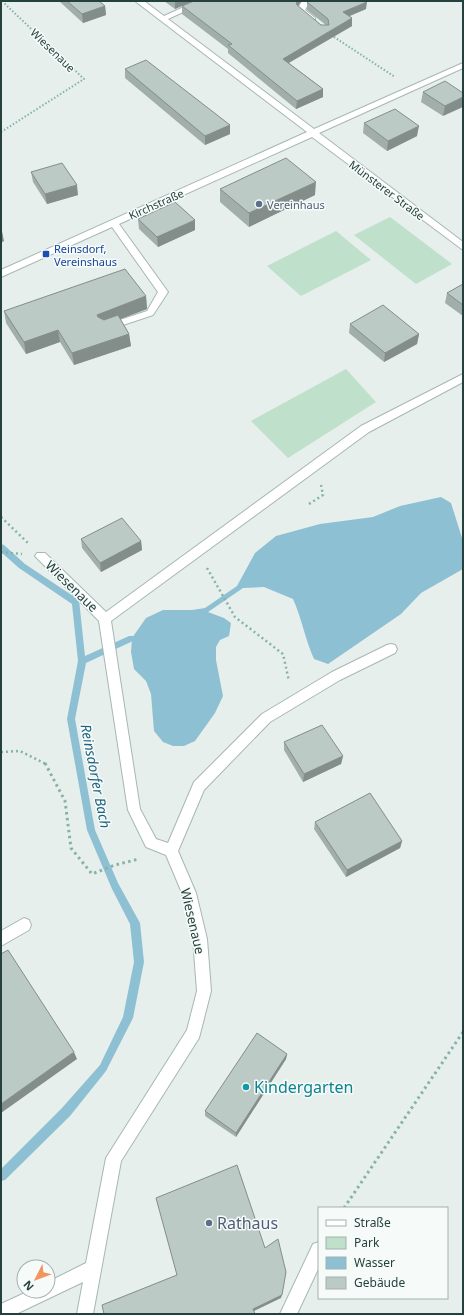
<svg xmlns="http://www.w3.org/2000/svg" width="464" height="1315" font-family="'Noto Sans',sans-serif">
<rect width="100%" height="100%" fill="#e6efec"/>
<g fill="#bfe0cb">
<polygon points="390,217 452,264 416,284 354,235"/>
<polygon points="336,231 371,260 301,296 267,266"/>
<polygon points="346,369 376,402 288,458 251,421"/>
</g>
<path fill="#8ec0d3" d="M 441,497 L 451,503 L 463,541 L 463,569 L 421,593 L 401,614 L 328,664 L 314,659 C 305,639 302,619 293,599 L 264,587 L 243,588 L 208,612 L 224,618 L 231,623 L 229,636 L 220,640 L 216,647 L 216,660 L 223,696 L 215,713 L 195,741 L 184,746 L 173,746 L 163,742 L 154,731 L 151,694 L 146,681 L 134,669 L 131,652 L 132,638 L 146,618 L 163,610 L 192,610 L 205,608 L 237,586 L 255,553 L 276,536 L 320,524 L 373,517 L 400,506 Z"/>
<g fill="none" stroke-linecap="round" stroke-linejoin="round">
<polygon fill="#8ec0d3" fill-rule="evenodd" points="1,544 4,545 25,564 79,600 85,656 129,636 135,636 136,638 135,640 86,663 75,719 95,830 118,883 140,923 144,962 133,1018 106,1071 70,1116 5,1180 1,1181 1,1169 62,1108 100,1065 123,1017 134,962 130,924 112,889 87,830 67,719 78,661 72,604 19,568 1,552"/>
<defs>
<g id="minor">
<polygon points="135,1 144,1 164,16 197,1 207,1 168,19 314,129 463,63 463,68 319,133 463,242 463,250 312,137 119,224 168,292 153,315 108,330 103,327 105,325 147,311 158,292 112,227 1,277 1,270 307,132"/>
<polygon points="302,1 310,1 305,10 315,18 315,22 309,22 297,10"/>
<polygon points="463,374 463,382 369,432 111,621 140,809 156,839 168,843 194,782 262,714 332,672 387,645 391,644 395,645 397,649 395,653 340,680 270,722 204,790 178,851 196,893 207,939 211,991 199,1038 121,1161 93,1314 77,1314 83,1282 16,1314 1,1314 1,1304 29,1291 48,1291 48,1282 86,1263 106,1158 187,1030 197,991 193,939 182,893 166,855 146,847 128,810 99,621 35,556 37,553 45,553 106,612 361,426"/>
<polygon points="24,918 29,920 31,925 29,930 1,946 1,931"/>
<polygon points="319,1242 319,1267 297,1314 280,1314 313,1244"/>
</g>
</defs>
<use href="#minor" stroke="#a8b7b4" stroke-width="2"/>
<g stroke="#86b2aa" stroke-width="2" stroke-dasharray="1.5 2" stroke-linecap="butt">
<polyline points="331,35 395,77"/>
<polyline points="1,132 84,79 4,3 4,1"/>
</g>
<g stroke="#86b2aa" stroke-width="2.5" stroke-dasharray="2 3" stroke-linecap="butt">
<polyline points="309,504 323,495 321,485"/>
<polyline points="1,517 28,543"/>
<polyline points="1,552 22,554"/>
<polyline points="207,568 235,617 283,654 289,681"/>
<polyline points="1,752 20,751 46,764"/>
</g>
<g stroke="#86b2aa" stroke-width="3" stroke-dasharray="2.5 3.5" stroke-linecap="butt">
<polyline points="45,763 65,801 71,848 92,874 115,865 139,859"/>
<polyline points="344,1208 463,1032"/>
</g>
<use href="#minor" fill="#fff" fill-rule="evenodd"/>
</g>
<g fill="#a1aea9">
<polygon points="59,1 99,1 105,6 106,15 83,23"/>
<polygon points="164,1 193,1 175,9"/>
<polygon points="301,1 298,6 321,25 326,25 307,10 307,2 366,9 350,16 352,26 289,63 323,89 323,97 296,109 228,53 228,49 182,14 182,6"/>
<polygon points="125,69 230,125 230,134 205,145 125,78"/>
<polygon points="423,92 463,93 443,116 421,102"/>
<polygon points="364,123 417,136 387,151 363,133"/>
<polygon points="31,172 78,195 47,204 33,182"/>
<polygon points="220,189 315,195 249,227 220,202"/>
<polygon points="138,219 195,230 158,247 139,229"/>
<polygon points="463,284 463,316 445,303 447,293"/>
<polygon points="146,296 147,309 120,319 129,334 131,346 74,365 60,342 26,354 6,323 4,311"/>
<polygon points="350,324 419,334 417,344 384,362 349,333"/>
<polygon points="81,539 141,541 142,550 101,572 82,548"/>
<polygon points="284,742 343,756 341,764 303,782 284,750"/>
<polygon points="315,822 402,841 400,848 346,877 314,829"/>
<polygon points="287,1054 286,1059 236,1137 205,1116 205,1111"/>
</g>
<g fill="#838d8a">
<polygon points="175,1 193,1 175,9"/>
<polygon points="296,1 301,1 296,9"/>
<polygon points="367,2 366,9 342,19 343,12"/>
<polygon points="105,6 106,15 83,23 82,14"/>
<polygon points="352,18 352,26 283,66 283,59"/>
<polygon points="323,89 323,97 296,109 297,101"/>
<polygon points="463,97 463,107 443,116 445,106"/>
<polygon points="230,125 230,134 205,145 205,136"/>
<polygon points="419,126 417,136 387,151 388,141"/>
<polygon points="316,182 315,195 249,227 249,213"/>
<polygon points="77,185 78,195 47,204 45,194"/>
<polygon points="195,220 195,230 158,247 157,237"/>
<polygon points="2,231 4,241 1,243 1,232"/>
<polygon points="146,296 147,309 99,327 97,315"/>
<polygon points="58,330 60,342 26,354 24,342"/>
<polygon points="129,334 131,346 74,365 72,353"/>
<polygon points="419,334 417,344 384,362 385,353"/>
<polygon points="141,541 142,550 101,572 100,563"/>
<polygon points="343,756 341,764 303,782 304,774"/>
<polygon points="402,841 400,848 346,877 347,870"/>
<polygon points="74,1052 77,1059 1,1113 1,1104"/>
<polygon points="287,1054 286,1059 236,1137 236,1133"/>
<polygon points="282,1295 281,1298 252,1312 253,1309"/>
</g>
<g fill="#bbcac5" stroke="#838d8a">
<polygon points="67,1 99,1 105,6 82,14"/>
<polygon points="194,1 296,1 297,5 321,25 329,25 328,19 307,2 308,1 366,1 367,2 343,12 352,18 283,59 323,89 297,101 228,45 232,44 182,6"/>
<polygon points="146,60 230,125 205,136 125,69"/>
<polygon points="445,81 463,93 463,97 445,106 423,92"/>
<polygon points="395,109 419,126 388,141 364,123"/>
<polygon points="286,158 316,182 249,213 220,189"/>
<polygon points="62,163 77,185 45,194 31,172"/>
<polygon points="175,202 195,220 157,237 138,219"/>
<polygon points="125,269 146,296 97,315 98,317 104,320 118,315 129,334 72,353 58,330 24,342 4,311"/>
<polygon points="463,284 463,305 447,293"/>
<polygon points="383,305 419,334 385,353 350,324"/>
<polygon points="122,518 141,541 100,563 81,539"/>
<polygon points="322,725 343,756 304,774 284,742"/>
<polygon points="370,793 402,841 347,870 315,822"/>
<polygon points="8,950 74,1052 1,1104 1,954"/>
<polygon points="257,1033 287,1054 236,1133 205,1111"/>
<polygon points="237,1165 265,1248 278,1239 286,1272 282,1295 253,1309 255,1314 104,1314 102,1305 177,1275 156,1198"/>
</g>
<g fill="#5c6f8a" stroke="#f6fbf9" stroke-width="1.5">
<circle cx="259" cy="204" r="4"/>
<circle cx="209" cy="1223" r="4"/>
</g>
<rect fill="#1a4fb4" stroke="#f6fbf9" stroke-width="1.5" x="42" y="250" width="8" height="8" rx="2"/>
<circle fill="#0f9aa8" stroke="#f6fbf9" stroke-width="1.5" cx="246" cy="1087" r="4"/>
<g text-anchor="middle" dominant-baseline="central" stroke-width="3" stroke-linejoin="round" paint-order="stroke">
<g font-size="11" fill="#24413d" stroke="#f6fbf9">
<text transform="translate(53 50) rotate(44)">Wiesenaue</text>
<text transform="translate(387 190) rotate(37)">Münsterer Straße</text>
<text transform="translate(156 204) rotate(-24)">Kirchstraße</text>
</g>
<g font-size="11" fill="#4e5e75" stroke="#f6fbf9" text-anchor="start">
<text x="267" y="204">Vereinhaus</text>
</g>
<g font-size="11" fill="#164399" stroke="#f6fbf9" text-anchor="start">
<text x="54" y="248">Reinsdorf,<tspan x="54" dy="13">Vereinshaus</tspan></text>
</g>
<g font-size="13" fill="#24413d" stroke="#f6fbf9">
<text transform="translate(72 586) rotate(44)">Wiesenaue</text>
<text transform="translate(193 921) rotate(77)">Wiesenaue</text>
</g>
<g font-size="14" font-style="italic" fill="#1c627f" stroke="#f6fbf9">
<text transform="translate(96 776) rotate(79)">Reinsdorfer Bach</text>
</g>
<g font-size="16" fill="#0d838f" stroke="#f6fbf9" text-anchor="start">
<text x="254" y="1087">Kindergarten</text>
</g>
<g font-size="16" fill="#4e5e75" stroke="#f6fbf9" text-anchor="start">
<text x="217" y="1223">Rathaus</text>
</g>
</g>
<rect width="464" height="1315" fill="none" stroke="#24413d" stroke-width="4"/>
<rect x="318" y="1207" width="130" height="92" fill="#f6fbf9" stroke="#a2b1ae"/>
<rect x="326" y="1220" width="20" height="6" fill="#ffffff" stroke="#a2b1ae"/>
<text x="354" y="1227" font-size="12" fill="#24413d">Straße</text>
<rect x="326" y="1237" width="20" height="12" fill="#bfe0cb" stroke="#a2b1ae"/>
<text x="354" y="1247" font-size="12" fill="#24413d">Park</text>
<rect x="326" y="1257" width="20" height="12" fill="#8ec0d3" stroke="#a2b1ae"/>
<text x="354" y="1267" font-size="12" fill="#24413d">Wasser</text>
<rect x="326" y="1277" width="20" height="12" fill="#bbcac5" stroke="#a2b1ae"/>
<text x="354" y="1287" font-size="12" fill="#24413d">Gebäude</text>
<g transform="translate(36 1279) rotate(228)"><circle r="19" fill="#f6fbf9" stroke="#a2b1ae"/>
<path d="M0-3L7 15L0 10L-7 15Z" fill="#f3955f"/>
<text y="-6" font-size="11" font-weight="bold" text-anchor="middle" fill="#24413d">N</text>
</g>
</svg>
